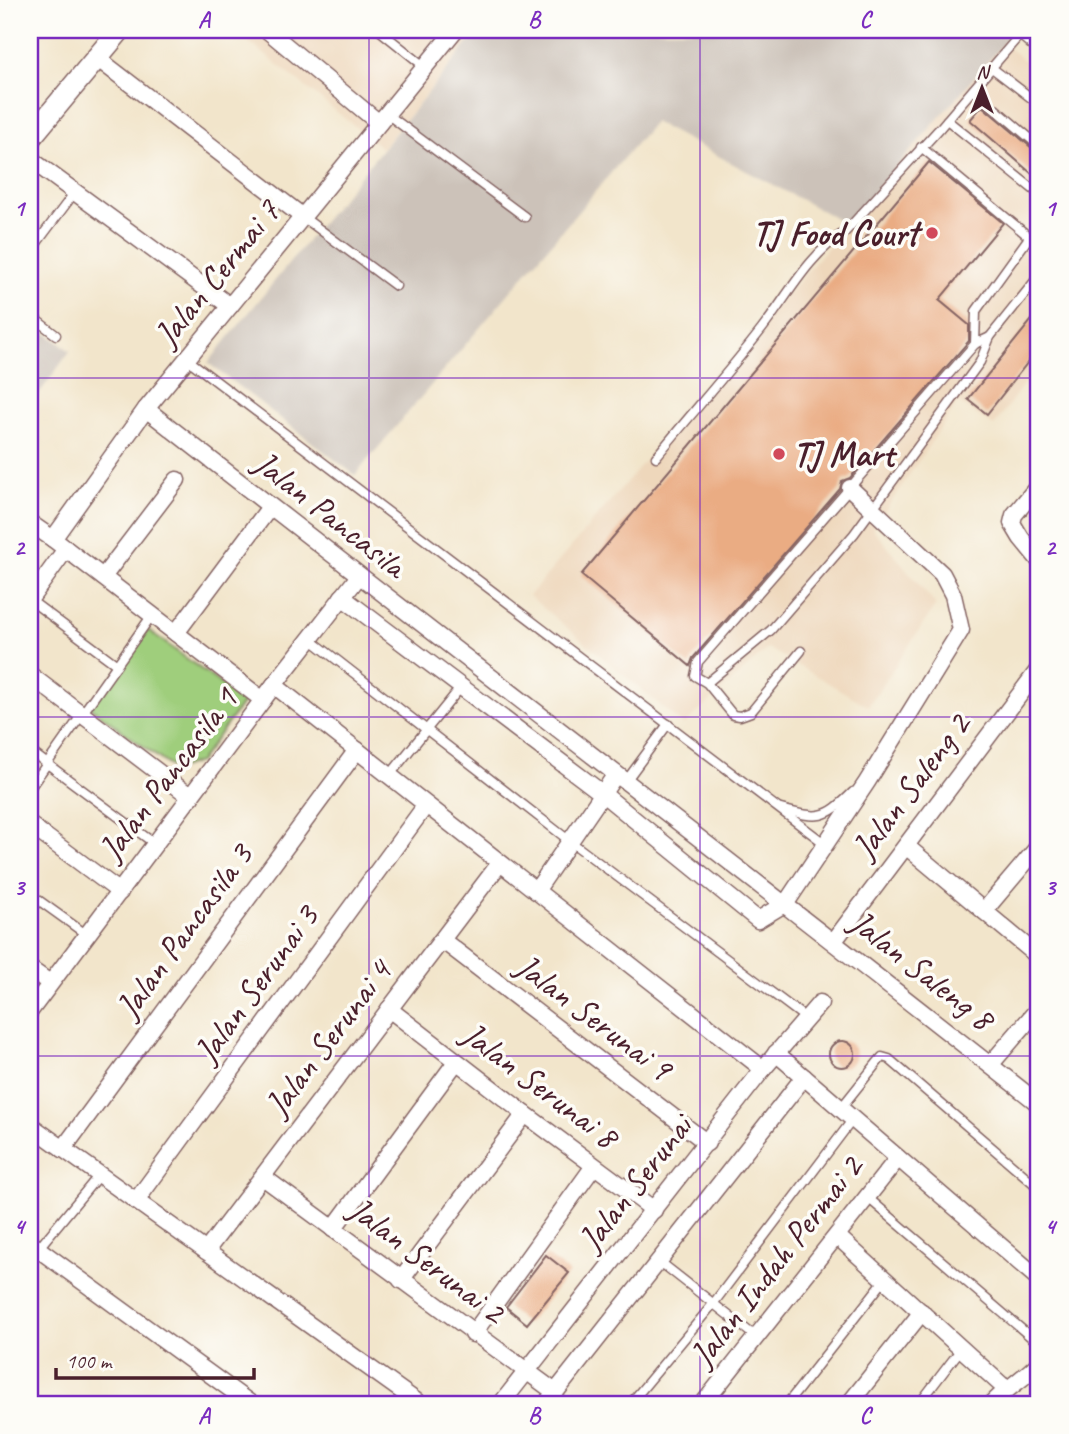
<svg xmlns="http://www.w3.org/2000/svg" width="1069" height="1434" font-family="Caveat,sans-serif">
<rect width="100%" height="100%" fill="#fdfcf7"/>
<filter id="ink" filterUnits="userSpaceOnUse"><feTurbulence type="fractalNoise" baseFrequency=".0143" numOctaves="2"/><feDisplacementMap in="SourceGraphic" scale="14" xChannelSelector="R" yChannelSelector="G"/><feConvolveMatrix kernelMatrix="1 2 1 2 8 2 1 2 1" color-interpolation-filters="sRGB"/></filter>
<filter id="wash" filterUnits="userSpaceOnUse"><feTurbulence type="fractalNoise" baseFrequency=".00686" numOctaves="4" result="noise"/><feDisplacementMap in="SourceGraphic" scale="28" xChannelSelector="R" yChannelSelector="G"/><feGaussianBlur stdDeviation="1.57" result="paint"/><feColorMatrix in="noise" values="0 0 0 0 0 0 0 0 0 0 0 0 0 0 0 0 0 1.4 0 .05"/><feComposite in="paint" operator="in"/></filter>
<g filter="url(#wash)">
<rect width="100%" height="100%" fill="#f2e5cb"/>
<g fill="#eed7bb">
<polygon points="234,30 479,30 382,148"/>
<polygon points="1003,43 1039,73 1039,362 994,426 958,402 873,529 936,605 868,706 768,648 684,725 529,596"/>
</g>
<g fill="#ccc2b9">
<polygon points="479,30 1015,30 847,224 654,122 355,475 208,363"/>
<polygon points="30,321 70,351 30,406"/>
</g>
<polygon fill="#9fce7c" stroke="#747654" stroke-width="2" points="148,630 244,701 199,762 175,770 90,707"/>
<g id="blocks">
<g fill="#eaac83">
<polygon points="982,106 1039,154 1039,180 970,120"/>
<polygon points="929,162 1003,223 939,300 969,325 969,341 850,478 842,481 840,489 693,658 690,666 581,575"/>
<polygon points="1039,311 1039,348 987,414 968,399"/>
<circle cx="842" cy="1054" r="13"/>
<polygon points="546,1255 569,1273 527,1324 506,1307"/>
</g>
</g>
</g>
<g filter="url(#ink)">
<use href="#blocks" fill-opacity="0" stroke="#856463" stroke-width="2"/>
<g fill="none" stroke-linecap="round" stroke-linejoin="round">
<defs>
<g id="lane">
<polyline points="379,30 425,67"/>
<polyline points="1020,35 1039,52"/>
<polyline points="992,68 1039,104"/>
<polyline points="973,90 1039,146"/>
<polyline points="387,114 525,217"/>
<polyline points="947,120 1039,194"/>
<polyline points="921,147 1039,245"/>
<polyline points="303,217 396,286"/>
<polyline points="30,252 75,192"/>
<polyline points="1039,295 1039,305"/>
<polyline points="30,315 56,335"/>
<polyline points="975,344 976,311 1030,236"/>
<polyline points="187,359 824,843"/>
<path d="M 656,457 C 691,414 728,373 762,329 C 787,297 809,254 845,232 L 940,128 L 1024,30"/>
<polyline points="30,600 117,665"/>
<polyline points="310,639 571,842 807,1019"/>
<polyline points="801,651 751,712 740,716 733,715 707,683 695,676 698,662 975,344 990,337"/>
<polyline points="707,683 771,630 854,534 980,362 990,337 1039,276"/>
<polyline points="30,751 155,844"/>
<polyline points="389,776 461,687"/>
<polyline points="626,781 668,724"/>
<polyline points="30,788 152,615"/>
<path d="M 781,809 C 819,819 825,820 853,792"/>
<polyline points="30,894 87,935"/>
<polyline points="841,1108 877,1063 882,1057 889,1059 1039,1188"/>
<polyline points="867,1197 1039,1344"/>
<polyline points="38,1249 99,1175"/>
<polyline points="659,1261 756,1337"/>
<polyline points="630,1404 713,1304 853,1119"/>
<polyline points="787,1404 886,1278"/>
<polyline points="919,1404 961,1349"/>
</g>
<g id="street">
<polyline points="267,30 379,123"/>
<polyline points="97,58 303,217"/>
<polyline points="30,159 230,306"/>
<path d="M 146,409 C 443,642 744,870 1039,1104"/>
<polyline points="1039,485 1014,515 1012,523 1021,538 1039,560"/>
<polyline points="30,523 53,539 146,409 455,30"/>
<polyline points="53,539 263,700"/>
<polyline points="103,577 177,480"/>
<polyline points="342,597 603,794 758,920 786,903 867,782 961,630 953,595 942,574 850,488"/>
<polyline points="30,599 66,549"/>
<polyline points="176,633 270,507"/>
<polyline points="30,675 191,797"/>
<polyline points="274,685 763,1069"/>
<polyline points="30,825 120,892"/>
<polyline points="906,846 1039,957"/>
<polyline points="536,891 616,774"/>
<polyline points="984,911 1039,846"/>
<polyline points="442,940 707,1143"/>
<polyline points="834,941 1039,669"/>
<polyline points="30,969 50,983"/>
<polyline points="389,1009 525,1114 654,1210"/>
<polyline points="30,1011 274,685 359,576"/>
<polyline points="776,1053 1039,1279"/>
<polyline points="990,1065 1039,1008"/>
<polyline points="30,1125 420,1404"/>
<polyline points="63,1149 357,750"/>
<polyline points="263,1177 555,1392"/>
<polyline points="136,1201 426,805"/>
<polyline points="333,1229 456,1062"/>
<polyline points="837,1236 1006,1389"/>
<polyline points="30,1243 251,1404"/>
<polyline points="206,1251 500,863"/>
<polyline points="401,1280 525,1114"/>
<polyline points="473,1334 594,1166"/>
<polyline points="501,1404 763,1069 820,1003"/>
<polyline points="546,1404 804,1077"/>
<polyline points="703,1404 898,1158"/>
<polyline points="849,1404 922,1312"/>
<path d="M 992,1404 C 1006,1388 1024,1379 1039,1363"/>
</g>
<polyline id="secondary" points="30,138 120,30"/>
</defs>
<use href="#lane" stroke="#856463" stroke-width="11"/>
<use href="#street" stroke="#856463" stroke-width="19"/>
<use href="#secondary" stroke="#856463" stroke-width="24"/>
<use href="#lane" stroke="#fff" stroke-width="8"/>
<use href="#street" stroke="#fff" stroke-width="16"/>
<use href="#secondary" stroke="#fff" stroke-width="21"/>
</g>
</g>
<path fill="none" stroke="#7b2cbf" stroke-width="2" stroke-opacity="0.55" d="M 369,30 L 369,1404M 700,30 L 700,1404M 30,378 L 1039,378M 30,717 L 1039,717M 30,1056 L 1039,1056"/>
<g fill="#d1495b" stroke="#fdfcf7" stroke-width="2.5">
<circle cx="932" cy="233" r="7"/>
<circle cx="779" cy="454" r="7"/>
</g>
<g text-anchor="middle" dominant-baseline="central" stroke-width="7" stroke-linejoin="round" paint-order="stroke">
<g font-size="35" font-weight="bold" fill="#4a1f2b" stroke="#fdfcf7" text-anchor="end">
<text x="918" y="233">TJ Food Court</text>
<text x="793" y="454" text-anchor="start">TJ Mart</text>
</g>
<g font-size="35" fill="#4a1f2b" stroke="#fdfcf7">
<text transform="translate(217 273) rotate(-51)">Jalan Cermai 7</text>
<text transform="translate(330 514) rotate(38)">Jalan Pancasila</text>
<text transform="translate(168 774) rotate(-53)">Jalan Pancasila 1</text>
<text transform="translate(911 786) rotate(-53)">Jalan Saleng 2</text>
<text transform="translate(184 931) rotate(-54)">Jalan Pancasila 3</text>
<text transform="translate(922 970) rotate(38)">Jalan Saleng 8</text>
<text transform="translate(256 984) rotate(-54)">Jalan Serunai 3</text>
<text transform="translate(594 1017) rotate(37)">Jalan Serunai 9</text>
<text transform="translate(328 1038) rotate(-53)">Jalan Serunai 4</text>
<text transform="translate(540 1085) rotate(37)">Jalan Serunai 8</text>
<text transform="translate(635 1183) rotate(-52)">Jalan Serunai</text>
<text transform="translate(427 1260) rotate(37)">Jalan Serunai 2</text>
<text transform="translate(776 1261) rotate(-52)">Jalan Indah Permai 2</text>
</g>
</g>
<rect width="1069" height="1434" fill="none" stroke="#fdfcf7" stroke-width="77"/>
<g transform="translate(982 88)" stroke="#fdfcf7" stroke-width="5" paint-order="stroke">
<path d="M0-5L12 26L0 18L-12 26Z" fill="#4a1f2b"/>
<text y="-10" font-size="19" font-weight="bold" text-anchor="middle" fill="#4a1f2b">N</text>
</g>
<path d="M56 1368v10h198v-10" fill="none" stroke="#4a1f2b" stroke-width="3.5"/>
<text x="66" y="1368" font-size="21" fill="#4a1f2b" stroke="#fdfcf7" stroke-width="5" paint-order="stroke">100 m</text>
<rect x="38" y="38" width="992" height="1358" fill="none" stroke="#7b2cbf" stroke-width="2.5"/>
<g font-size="23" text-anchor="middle" font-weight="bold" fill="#7b2cbf">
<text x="204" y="27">A</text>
<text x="534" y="27">B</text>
<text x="865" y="27">C</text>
<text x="19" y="216">1</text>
<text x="1050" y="216">1</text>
<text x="19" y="555">2</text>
<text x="1050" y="555">2</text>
<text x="19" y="895">3</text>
<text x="1050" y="895">3</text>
<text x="19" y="1234">4</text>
<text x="1050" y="1234">4</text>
<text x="204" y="1423">A</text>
<text x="534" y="1423">B</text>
<text x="865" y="1423">C</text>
</g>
</svg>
